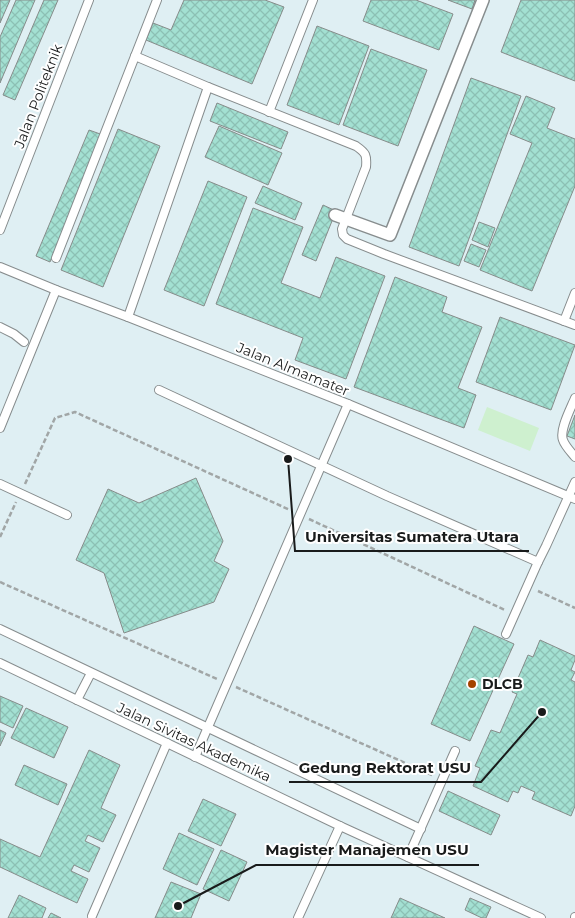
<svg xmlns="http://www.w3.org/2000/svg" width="575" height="918" font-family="Montserrat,sans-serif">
<defs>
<pattern id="building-cross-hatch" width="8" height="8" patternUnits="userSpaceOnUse" patternTransform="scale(1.25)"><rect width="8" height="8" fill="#a3e0d2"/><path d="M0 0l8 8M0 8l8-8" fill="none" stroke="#8cc0b4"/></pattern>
</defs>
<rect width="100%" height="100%" fill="#f3fafb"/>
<rect fill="#dfeff3" x="0" y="0" width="575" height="918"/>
<polygon fill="#cef0cf" points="487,407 539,428 530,451 478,430"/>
<g fill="url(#building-cross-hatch)" stroke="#868c8a">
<polygon points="0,0 10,0 0,23"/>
<polygon points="16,0 35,0 0,83 0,37"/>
<polygon points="44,0 58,0 15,100 3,95"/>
<polygon points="184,0 265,0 284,7 252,84 146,40 153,23 171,30"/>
<polygon points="371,0 416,0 453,14 439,50 363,21"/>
<polygon points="448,0 475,0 472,9"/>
<polygon points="521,0 575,0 575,81 501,52"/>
<polygon points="317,26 369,46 339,125 287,105"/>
<polygon points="371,49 427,70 398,146 343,125"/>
<polygon points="471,78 521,96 459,266 409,247"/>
<polygon points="526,96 555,108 547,128 575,139 575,186 532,291 480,270 532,143 510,134"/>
<polygon points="217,103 288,132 281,149 210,121"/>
<polygon points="219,126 282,153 268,185 205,157"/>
<polygon points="118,129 160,146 103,287 61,270"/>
<polygon points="89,130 103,135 50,262 36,256"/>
<polygon points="208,181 247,197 204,306 164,290"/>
<polygon points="263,186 302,203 295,220 255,203"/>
<polygon points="323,205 336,211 316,261 302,255"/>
<polygon points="253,208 303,227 281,283 320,298 336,257 385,276 346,379 295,360 303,338 216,304"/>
<polygon points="479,222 495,228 488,247 472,240"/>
<polygon points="471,244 486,250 479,267 464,261"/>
<polygon points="395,277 447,297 442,312 482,327 458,388 476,395 464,428 354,387"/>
<polygon points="500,317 575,345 551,410 476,382"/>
<polygon points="575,415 575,439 567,436"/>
<polygon points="196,478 223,541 214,561 229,569 214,602 124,633 104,573 76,560 108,489 139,503"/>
<polygon points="474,626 514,644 470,741 431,724"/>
<polygon points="540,640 575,656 575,660 571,670 575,672 571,680 575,682 575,806 571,816 532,799 535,792 521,786 518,793 513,791 508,802 473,786 480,768 475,766 491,730 500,733 517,694 512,692 528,655 533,657"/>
<polygon points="0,696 23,706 13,728 0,722"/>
<polygon points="26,708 68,727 54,758 11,738"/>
<polygon points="0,730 6,733 0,746"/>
<polygon points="89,750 120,765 101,808 116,815 103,842 88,835 85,841 100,848 89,872 74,865 71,871 88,879 77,903 0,867 0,839 40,857"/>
<polygon points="24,765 67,784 58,805 15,785"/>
<polygon points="448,791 500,815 491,835 439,811"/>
<polygon points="203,799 236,814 221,846 188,831"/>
<polygon points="179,833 214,849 197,885 163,869"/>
<polygon points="221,850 247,862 229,901 203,889"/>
<polygon points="171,882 201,894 191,918 155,918"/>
<polygon points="19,895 46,908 42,918 8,918"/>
<polygon points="400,898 445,918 391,918"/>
<polygon points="470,898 491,907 486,918 482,918 465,910"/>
<polygon points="51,913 61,918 48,918"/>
</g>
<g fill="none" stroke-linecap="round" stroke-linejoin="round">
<defs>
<g id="service">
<path d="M 135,56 L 208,87 L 356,146 C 366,153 367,155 366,167 L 342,229 L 343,235 L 347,239 L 384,254 L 575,325"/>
<polyline points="269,112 313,0"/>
<polyline points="0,230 89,0"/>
<polyline points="56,258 157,0"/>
<polyline points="0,267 56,290 128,317 348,404 575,499"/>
<polyline points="128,317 208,87"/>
<polyline points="564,321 575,293"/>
<polyline points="0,327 14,334 24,342"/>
<polyline points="159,390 387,496 538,562 546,546 575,482"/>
<path d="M 575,398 C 571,408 559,430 563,440 C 565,446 571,452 575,457"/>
<polyline points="0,428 56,290"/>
<polyline points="0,484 67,515"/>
<polyline points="0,629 421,829"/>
<polyline points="506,634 538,562"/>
<polyline points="0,663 340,826 541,918"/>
<polyline points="77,700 91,673"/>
<polyline points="195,757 348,404"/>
<polyline points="408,857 455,751"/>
<polyline points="92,916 167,743"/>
<polyline points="298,918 340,826"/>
<polyline points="575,918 575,917"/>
</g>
<polyline id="pedestrian" points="335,215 390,235 483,0"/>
</defs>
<use href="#service" stroke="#878d8e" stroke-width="10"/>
<use href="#pedestrian" stroke="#878d8e" stroke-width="14"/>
<g stroke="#a1a6a6" stroke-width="2.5" stroke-dasharray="5 2.5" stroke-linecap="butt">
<polyline points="25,484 55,418 75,412 290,510"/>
<polyline points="309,519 505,610"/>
<polyline points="0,537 16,502"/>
<polyline points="0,582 217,679"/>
<polyline points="538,591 575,608"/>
<polyline points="236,687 432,775"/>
</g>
<use href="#service" stroke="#fff" stroke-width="8"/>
<use href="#pedestrian" stroke="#fff" stroke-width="11"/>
</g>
<circle fill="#a44300" stroke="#fff" stroke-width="2" cx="472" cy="684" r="5"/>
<g text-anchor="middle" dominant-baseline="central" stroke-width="4" stroke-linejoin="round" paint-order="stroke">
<g font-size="14" fill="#191b1b" stroke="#fff">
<text transform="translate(38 96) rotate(-69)">Jalan Politeknik</text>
<text transform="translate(293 369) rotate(22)">Jalan Almamater</text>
<text transform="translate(194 742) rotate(25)">Jalan Sivitas Akademika</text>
</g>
<g font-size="14" font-weight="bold" fill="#191b1b" stroke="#fff" text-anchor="start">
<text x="482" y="684">DLCB</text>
</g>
</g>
<path fill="none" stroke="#191b1b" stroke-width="2" d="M288 459L295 551H529M542 712L481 782H289M178 906L256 865H479"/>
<g fill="#191b1b" stroke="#fff" stroke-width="2">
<circle cx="288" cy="459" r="5"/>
<circle cx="542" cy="712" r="5"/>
<circle cx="178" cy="906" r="5"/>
</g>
<g font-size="15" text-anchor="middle" font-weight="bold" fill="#191b1b" stroke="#fff" stroke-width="4" stroke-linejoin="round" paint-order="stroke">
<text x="412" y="542">Universitas Sumatera Utara</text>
<text x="385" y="773">Gedung Rektorat USU</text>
<text x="367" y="855">Magister Manajemen USU</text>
</g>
</svg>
